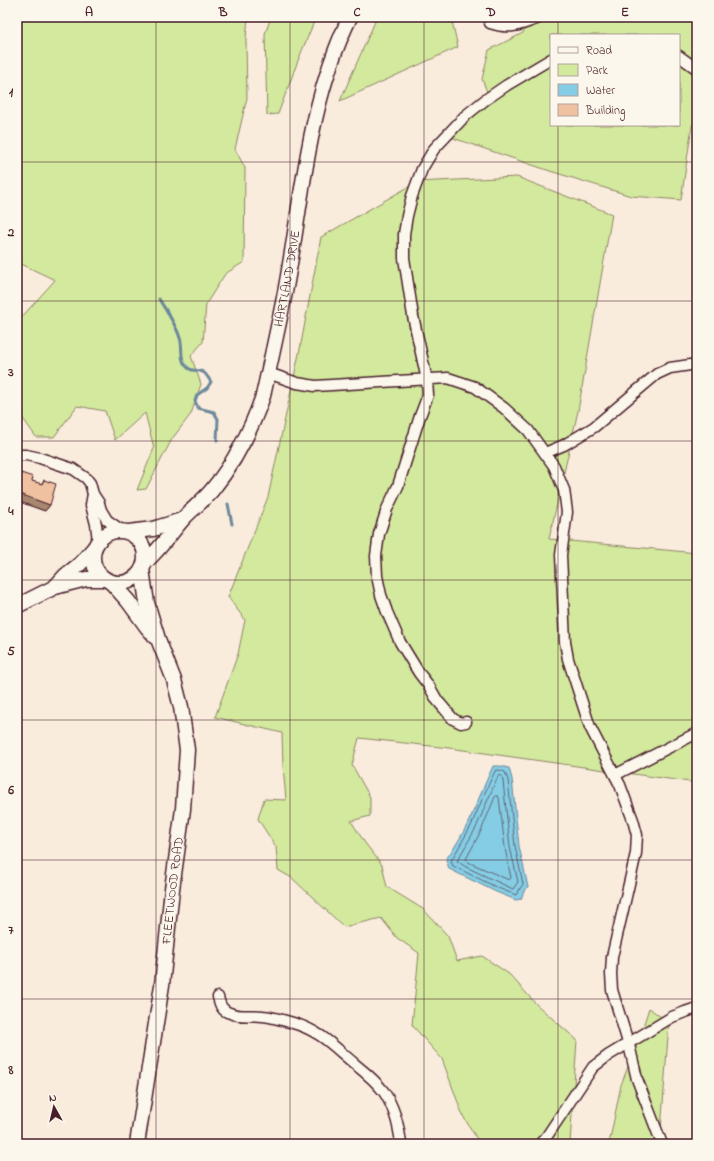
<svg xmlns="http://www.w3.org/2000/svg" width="714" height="1161" font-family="'Indie Flower',sans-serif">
<rect width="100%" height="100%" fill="#f9ecdd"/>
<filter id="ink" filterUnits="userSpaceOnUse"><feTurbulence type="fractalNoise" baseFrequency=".025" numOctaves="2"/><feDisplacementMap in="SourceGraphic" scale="8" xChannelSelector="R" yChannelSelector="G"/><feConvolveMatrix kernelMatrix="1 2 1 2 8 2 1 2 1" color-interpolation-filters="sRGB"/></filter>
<g filter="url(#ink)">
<g fill="#d2e99e" stroke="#8e8464" fill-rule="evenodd">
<polygon points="17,17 248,17 246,39 247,98 235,149 245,168 244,262 225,274 206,304 203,342 191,356 201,384 191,414 172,439 146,489 137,490 154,448 145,413 115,440 105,411 77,406 54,437 36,437 17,410 17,320 20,319 55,280 17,262"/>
<polygon points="271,17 316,17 299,58 278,114 267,115 265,34"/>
<polygon points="377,17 451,17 458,47 340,101"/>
<path d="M 529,17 L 697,17 L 697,115 L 692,126 L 681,200 L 631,196 L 550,171 L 450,137 L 491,102 L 482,79 L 489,50 L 523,33 ZM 551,35 L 679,35 L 679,125 L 551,125 Z"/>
<polygon points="517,177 612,214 578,411 549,539 697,553 697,783 449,748 359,738 352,765 370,797 370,816 351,821 365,843 382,865 387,887 423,909 448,936 457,961 482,956 509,974 537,1005 577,1040 570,1144 480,1144 463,1116 442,1059 412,1025 419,953 397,938 381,918 344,927 292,878 278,870 276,847 258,819 264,799 286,800 283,766 282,733 215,717 238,654 245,620 228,597 268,497 300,349 321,237 417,182"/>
<polygon points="649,1008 669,1023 660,1144 609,1144 621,1085 641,1033"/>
</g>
<path fill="#84cde5" stroke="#6d879b" d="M 493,766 L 499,766 L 509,768 L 512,779 L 519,846 L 528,887 L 525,889 L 521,899 L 516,900 L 496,892 L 449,869 L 446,859 C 468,831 478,798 493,766 Z"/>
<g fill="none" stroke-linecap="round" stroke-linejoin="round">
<g stroke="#616575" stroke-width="1">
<polygon points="496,770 499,770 505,772 508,780 515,846 523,884 516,895 498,888 453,866 451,861 471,826 487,788"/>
<polygon points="499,775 502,776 503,781 510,847 518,882 513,889 500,883 466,867 457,861 476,828 492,790"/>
<polygon points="497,796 499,797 505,848 511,878 509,880 468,862 466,859 481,831 495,797"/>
</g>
<g stroke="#6d879b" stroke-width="3">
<path d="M 159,299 C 166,311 176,324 180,338 C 183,346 180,355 184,363 C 190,373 195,369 203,372 C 207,374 208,378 211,382 L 207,388 L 197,395 L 195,401 L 198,408 L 214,412 L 218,419 L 217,440"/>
<polyline points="228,504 232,524"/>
</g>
<defs>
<g id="street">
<path d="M 490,23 C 511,30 521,25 541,17"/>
<polyline points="679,56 697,69"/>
<polyline points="268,373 297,383 315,386 448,378 475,387 504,408 528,430 554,466 564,490 567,512 561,555 565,642 568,659 590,727 620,785 633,820 637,835 636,853 632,871 612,957 611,974 612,990 630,1049 637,1079 662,1144"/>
<polyline points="545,453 564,445 594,427 657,374 670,368 697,364"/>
<polyline points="17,455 26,455 40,458 73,469 86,478 90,483 93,494 91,505 96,524 98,541"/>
<polyline points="93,494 99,503 101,510 107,520 121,530"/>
<polyline points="466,722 461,723 453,719 437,700 429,686 419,673 400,642 387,612 381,595 377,576 376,556 379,534 387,509 398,486 420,416 428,395 427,380 413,316 404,258 404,234 407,216 412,196 422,169 434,149 465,116 485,100 507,85 551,59"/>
<polyline points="615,775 697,733"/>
<path d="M 218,997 C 220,1005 222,1011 230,1013 C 242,1018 251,1014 263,1016 C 273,1017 283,1020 293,1023 C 321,1031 334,1047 356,1065 C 366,1073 376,1081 384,1092 C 394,1107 399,1126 401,1144"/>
<polyline points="540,1144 547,1136 593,1067 609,1055 672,1017 685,1012 697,1008"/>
</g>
<g id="secondary">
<circle cx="119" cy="557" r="26"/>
<polyline points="129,532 153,529 182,520"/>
<path id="s1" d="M 144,564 C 153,555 162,545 170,535 C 174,530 178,525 182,520 C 191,510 203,501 212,490 C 235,462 251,430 263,396 C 271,360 279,324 286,287 C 303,195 308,103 350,17"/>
<polyline points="111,582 128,601 147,627 155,636"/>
<polyline points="55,587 65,576 80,564 94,548"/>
<polyline points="17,606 55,587 86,579 104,579"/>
<path id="s2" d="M 137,1144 L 162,985 L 172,889 L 183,809 L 187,750 L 181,707 L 174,680 L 158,639 L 147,603 L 142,569"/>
</g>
</defs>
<use href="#street" stroke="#4a1f2b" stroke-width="13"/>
<use href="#secondary" stroke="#4a1f2b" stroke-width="17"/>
<use href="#street" stroke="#fbf7ec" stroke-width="10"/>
<use href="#secondary" stroke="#fbf7ec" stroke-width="14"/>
</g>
<polygon fill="#cea68a" stroke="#4a1f2b" points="21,473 32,481 41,484 44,480 50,505 45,511 17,501 17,478"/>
<polygon fill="#a88770" stroke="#4a1f2b" points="17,493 50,505 45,511 17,501"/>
<polygon fill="#f0c1a0" stroke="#4a1f2b" points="21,473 33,477 32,481 42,484 44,480 56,484 50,505 17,493 17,485"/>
</g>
<path fill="none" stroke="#4a1f2b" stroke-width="1" stroke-opacity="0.55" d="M 156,17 L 156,1144M 290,17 L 290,1144M 424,17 L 424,1144M 558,17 L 558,35M 558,125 L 558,1144M 17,162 L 697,162M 17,301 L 697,301M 17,441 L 697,441M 17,580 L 697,580M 17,720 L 697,720M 17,860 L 697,860M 17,999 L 697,999"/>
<g text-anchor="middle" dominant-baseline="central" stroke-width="4" stroke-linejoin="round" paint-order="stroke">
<g font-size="13" fill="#4a1f2b" stroke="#fbf7ec">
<text stroke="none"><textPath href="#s1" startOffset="328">HARTLAND DRIVE</textPath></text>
<text stroke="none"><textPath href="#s2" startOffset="256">FLEETWOOD ROAD</textPath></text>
</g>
</g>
<rect width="714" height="1161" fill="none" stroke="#fbf7ec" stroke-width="44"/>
<rect x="550" y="34" width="130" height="92" fill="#fbf7ec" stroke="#b4a19f"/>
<rect x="558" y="47" width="20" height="6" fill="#fbf7ec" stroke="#b4a19f"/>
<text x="586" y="54" font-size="12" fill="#4a1f2b">Road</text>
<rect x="558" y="64" width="20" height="12" fill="#d2e99e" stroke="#b4a19f"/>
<text x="586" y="74" font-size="12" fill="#4a1f2b">Park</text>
<rect x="558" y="84" width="20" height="12" fill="#84cde5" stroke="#b4a19f"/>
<text x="586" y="94" font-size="12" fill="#4a1f2b">Water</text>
<rect x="558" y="104" width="20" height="12" fill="#f0c1a0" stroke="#b4a19f"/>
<text x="586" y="114" font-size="12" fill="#4a1f2b">Building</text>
<g transform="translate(54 1107) rotate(352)" stroke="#fbf7ec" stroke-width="3" paint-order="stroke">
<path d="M0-3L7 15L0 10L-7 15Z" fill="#4a1f2b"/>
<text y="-6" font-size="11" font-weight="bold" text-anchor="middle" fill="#4a1f2b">N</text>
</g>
<rect x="22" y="22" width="670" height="1117" fill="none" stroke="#4a1f2b" stroke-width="1.5"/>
<g font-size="13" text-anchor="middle" font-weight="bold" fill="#4a1f2b">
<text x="89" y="16">A</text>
<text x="223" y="16">B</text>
<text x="357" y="16">C</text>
<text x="491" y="16">D</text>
<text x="625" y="16">E</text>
<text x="11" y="96">1</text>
<text x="11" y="236">2</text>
<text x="11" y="376">3</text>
<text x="11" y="515">4</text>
<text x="11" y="655">5</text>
<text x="11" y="794">6</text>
<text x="11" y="934">7</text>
<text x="11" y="1074">8</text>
</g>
</svg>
